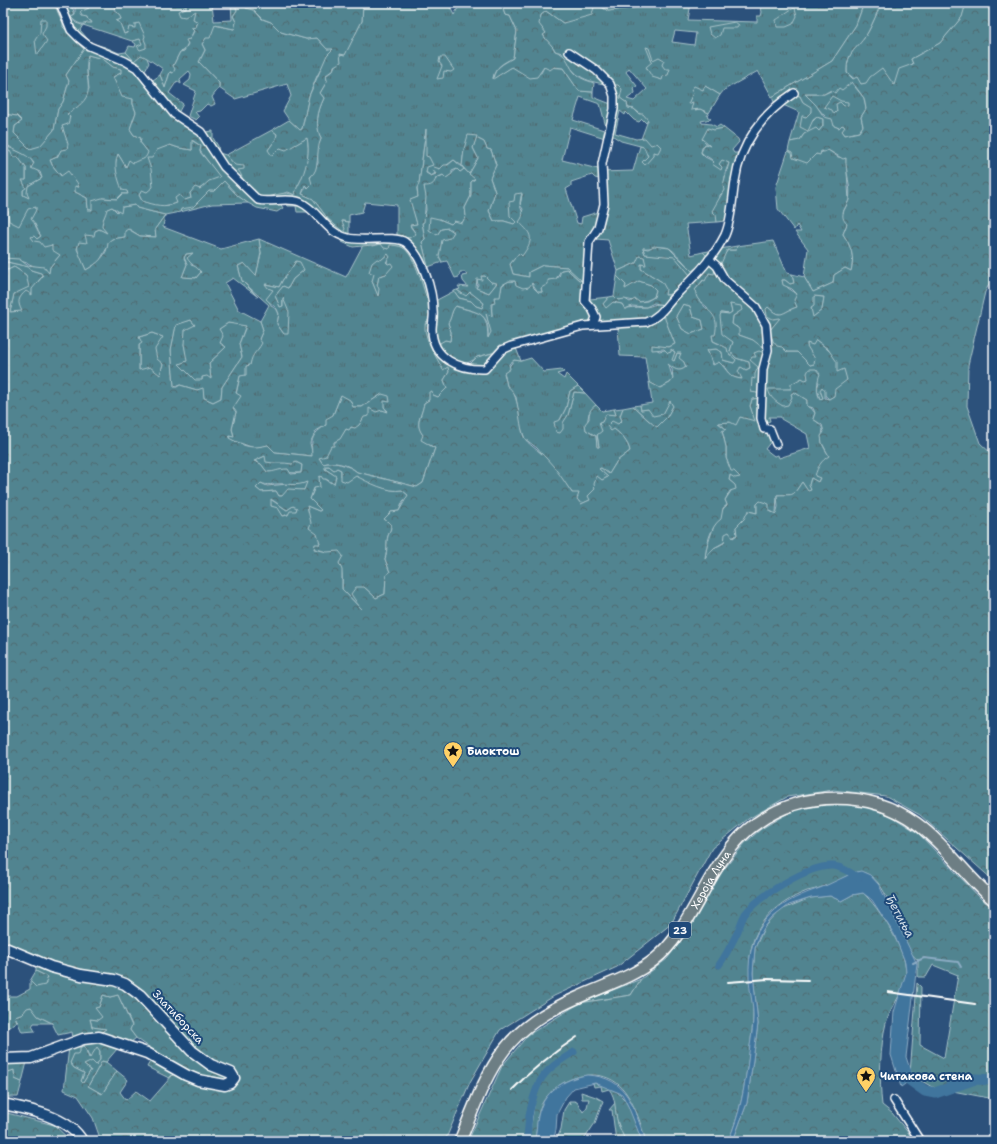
<svg xmlns="http://www.w3.org/2000/svg" width="997" height="1144" font-family="'Shantell Sans',sans-serif">
<defs>
<pattern id="grass-tufts" width="24" height="20" patternUnits="userSpaceOnUse"><rect width="24" height="20" fill="#518490"/><path d="M3 7l-1-3M5 7V3M7 7l1-3M15 17l-1-3M17 17v-4M19 17l1-3" fill="none" stroke="#4f6b71"/></pattern>
<pattern id="forest-crowns" width="20" height="18" patternUnits="userSpaceOnUse"><rect width="20" height="18" fill="#518490"/><path d="M2 6a3 3 0 1 1 6 0M12 15a3 3 0 1 1 6 0" fill="none" stroke="#4f6b71"/></pattern>
<pattern id="cemetery-stones" width="16" height="16" patternUnits="userSpaceOnUse"><rect width="16" height="16" fill="#518490"/><path d="M2 7V4a2 2 0 0 1 4 0v3zM10 15v-3a2 2 0 0 1 4 0v3z" fill="#4f6b71"/></pattern>
</defs>
<rect width="100%" height="100%" fill="#2c517b"/>
<filter id="ink" filterUnits="userSpaceOnUse"><feTurbulence type="fractalNoise" baseFrequency=".025" numOctaves="2"/><feDisplacementMap in="SourceGraphic" scale="8" xChannelSelector="R" yChannelSelector="G"/><feConvolveMatrix kernelMatrix="1 2 1 2 8 2 1 2 1" color-interpolation-filters="sRGB"/></filter>
<g filter="url(#ink)">
<g fill="url(#grass-tufts)" stroke="#a8c2c8" fill-rule="evenodd">
<path d="M 3,3 L 54,3 C 61,21 69,37 84,49 L 66,75 L 69,81 L 63,102 L 58,109 L 54,130 L 40,147 L 30,149 L 14,133 L 15,126 L 22,121 L 17,116 L 3,114 Z"/>
<path d="M 81,3 L 89,8 L 81,12 L 91,21 L 92,23 C 82,25 78,25 71,17 L 75,15 L 75,6 L 78,7 Z"/>
<polygon points="111,3 179,3 195,11 198,22 184,51 180,52 173,66 176,69 173,73 170,72 165,88 160,75 163,69 147,58 134,61 126,52 129,46 135,47 136,44 132,41 140,39 146,48 135,28 124,34 122,28 115,21 121,19"/>
<polygon points="236,3 241,3 246,8 253,9 262,19 271,22 281,32 306,39 317,38 327,49 333,48 317,76 309,96 302,129 300,130 289,120 283,111 291,96 287,84 235,99 219,88 219,83 199,62 205,50 202,44 214,25 234,29 236,22 233,16 237,10 235,6"/>
<path d="M 363,3 L 448,3 L 454,15 L 459,6 L 455,3 L 501,3 L 505,15 L 510,16 L 517,31 L 513,58 C 503,63 495,67 493,78 L 512,67 L 541,73 L 544,67 L 563,68 L 579,91 L 593,92 L 593,97 L 611,104 L 610,134 L 605,138 L 570,127 L 562,160 L 598,169 L 599,172 L 633,171 L 640,146 L 644,147 L 648,157 L 645,164 L 653,156 L 651,145 L 641,139 L 648,120 L 634,109 L 628,108 L 627,103 L 620,98 L 620,94 L 613,85 C 587,82 574,79 562,53 L 555,51 C 553,45 547,43 543,34 L 546,33 L 538,24 L 541,15 L 546,11 L 563,23 L 593,7 L 600,6 L 608,11 L 655,5 L 655,3 L 691,3 L 688,20 L 757,22 L 757,16 L 761,16 L 762,12 L 760,3 L 864,3 L 856,25 L 832,61 L 772,97 L 758,71 L 724,90 L 720,95 L 705,86 L 703,90 L 693,93 L 689,103 L 693,102 L 695,110 L 700,109 L 709,113 L 707,116 L 711,119 L 701,121 L 702,123 L 711,124 L 717,127 L 720,125 L 724,128 L 714,130 L 702,139 L 710,146 L 728,147 L 730,154 L 728,157 C 718,154 714,147 705,144 L 702,148 L 701,153 L 705,157 L 719,164 L 722,159 L 729,163 L 725,173 L 725,190 L 720,195 L 717,222 L 686,224 L 691,255 L 703,252 L 707,256 L 702,264 L 692,271 C 687,266 674,250 669,248 C 662,245 650,249 643,248 L 645,254 L 675,256 L 691,275 C 683,282 675,295 665,295 L 662,282 L 641,269 L 641,264 L 645,265 L 644,257 L 636,263 L 618,271 L 608,240 L 596,239 L 593,243 L 590,299 L 609,297 L 603,304 L 613,302 L 622,304 L 625,309 C 632,306 638,308 645,307 C 655,306 652,303 664,305 L 668,326 L 675,344 L 669,347 L 652,346 L 659,351 L 670,349 L 675,352 L 674,361 L 677,353 L 681,354 L 686,367 C 679,373 676,370 669,366 L 673,379 L 670,383 L 659,388 L 649,382 L 645,357 L 620,356 L 618,327 L 582,329 L 477,357 C 467,366 459,364 447,363 L 439,347 L 439,343 L 445,340 L 450,341 L 451,332 L 448,323 C 452,317 451,311 455,306 C 479,314 487,309 488,337 L 490,332 L 486,313 L 492,315 C 491,303 492,299 501,291 L 502,285 L 509,281 L 532,282 L 534,288 L 538,292 L 542,292 L 541,288 L 548,280 L 559,277 L 561,270 L 567,269 L 579,280 L 567,267 L 543,265 L 529,272 L 529,277 L 513,274 L 510,264 L 519,253 L 522,255 L 519,222 L 523,209 L 520,205 L 522,194 L 517,222 L 514,224 L 504,221 L 494,221 L 489,211 L 495,192 L 490,178 L 496,165 L 491,150 L 487,149 L 484,142 L 476,138 L 476,136 L 464,149 L 462,166 L 454,160 L 431,176 L 426,172 L 425,136 L 419,184 L 417,188 L 418,197 L 411,200 L 417,224 L 410,226 L 416,234 L 409,238 L 397,236 L 397,205 L 365,202 L 362,212 L 349,215 L 349,222 L 342,221 L 346,229 L 343,232 L 328,219 L 313,199 L 302,194 L 318,163 L 317,148 L 321,139 C 315,124 317,113 324,98 L 320,93 L 327,81 L 326,76 L 333,70 L 340,54 L 345,54 L 362,21 ZM 675,31 L 696,33 L 694,45 L 672,42 ZM 629,68 L 647,89 L 634,101 L 627,99 L 635,93 L 634,88 L 637,86 L 626,72 ZM 580,97 L 600,104 L 607,131 L 573,120 ZM 592,175 L 595,178 L 599,179 L 599,175 L 607,205 L 598,212 L 582,217 L 581,224 L 577,223 L 566,189 L 571,186 L 571,182 Z"/>
<path d="M 881,3 L 967,3 L 962,17 L 940,43 L 911,59 L 913,64 L 894,86 L 861,84 L 847,73 C 846,50 858,50 868,32 C 873,23 877,13 881,3 Z"/>
<path d="M 88,55 L 103,59 L 113,67 L 122,69 L 121,73 L 113,77 L 133,98 L 133,104 L 136,112 L 130,129 L 134,135 L 141,138 L 140,142 L 148,152 L 170,145 L 179,148 L 192,150 L 191,140 L 201,146 L 200,152 L 221,177 C 209,181 202,189 190,193 L 191,198 L 185,200 L 181,196 L 177,203 L 159,207 L 142,201 L 139,195 L 142,190 L 146,158 L 126,167 L 118,154 L 128,194 L 122,194 L 117,199 L 102,198 L 92,210 L 88,210 L 87,198 L 75,192 L 74,186 L 79,187 C 67,180 55,173 50,160 L 57,157 C 63,147 67,137 62,126 L 67,114 L 76,108 L 89,89 L 87,71 Z"/>
<polygon points="851,82 864,98 866,109 861,117 863,126 859,132 845,135 842,131 844,127 843,125 839,128 834,126 805,94 824,94"/>
<polygon points="789,93 800,96 803,102 812,107 811,112 806,117 802,116 810,124 817,117 823,119 823,126 819,131 804,134 800,140 790,142 799,112 783,105"/>
<path d="M 272,130 L 277,134 L 276,139 L 268,150 L 296,144 L 307,138 C 310,150 308,166 302,178 C 299,184 296,188 295,195 L 288,192 C 281,194 274,197 267,198 C 248,201 238,165 226,155 Z"/>
<polygon points="3,140 8,147 29,156 42,178 28,186 30,199 23,195 23,190 25,188 22,179 26,180 26,168 18,157 3,160"/>
<path d="M 828,150 L 838,157 L 846,158 L 849,200 L 843,212 L 847,224 L 843,234 C 851,246 855,257 851,271 L 845,268 L 834,275 L 833,283 L 813,292 L 804,277 L 808,249 L 795,232 L 801,232 L 797,225 L 794,230 L 778,209 L 776,187 L 788,151 L 817,154 Z"/>
<polygon points="457,169 460,172 464,169 475,178 471,182 471,196 465,208 466,216 462,223 451,224 439,219 437,235 441,229 448,228 454,232 439,256 442,262 428,267 422,242 425,239 422,223 426,210 424,186 443,175 446,178"/>
<polygon points="224,181 238,196 248,203 212,204 180,212 181,209 201,198 209,191 214,191"/>
<path d="M 135,205 L 137,208 L 165,215 L 155,229 L 156,237 L 140,236 L 129,229 L 125,237 L 112,239 L 99,262 L 86,270 C 81,258 71,245 84,236 C 88,233 94,232 99,229 L 106,232 L 101,227 C 102,220 106,215 106,209 L 112,207 L 117,212 L 122,207 Z"/>
<path d="M 36,206 C 37,218 32,226 41,236 L 37,239 L 31,237 L 52,245 L 60,255 L 50,267 L 49,274 C 34,265 20,259 3,258 L 3,224 L 5,223 L 3,220 L 8,210 Z"/>
<path d="M 259,239 L 346,277 L 363,245 L 370,244 L 373,246 L 381,244 L 389,248 L 389,244 C 393,245 398,245 402,247 C 415,254 423,285 427,299 L 434,297 L 435,323 L 427,321 L 425,324 L 432,349 L 443,369 L 448,366 L 449,372 L 444,380 L 447,388 L 438,397 L 433,395 L 429,400 L 424,403 C 422,418 414,421 423,435 C 427,442 427,445 435,448 L 423,483 L 417,487 L 357,472 C 349,464 333,461 323,464 L 319,458 C 329,448 339,440 346,429 L 359,425 L 369,408 L 388,411 L 384,407 L 382,394 L 362,407 L 353,407 L 341,395 L 333,415 L 326,425 L 316,431 L 310,443 L 313,456 L 275,452 L 268,445 L 254,448 L 229,439 L 229,436 L 234,436 L 232,429 L 236,412 L 233,408 L 240,376 L 246,366 L 250,365 L 252,353 L 259,348 L 259,339 L 263,330 L 260,321 L 269,305 L 242,281 L 238,266 L 244,263 L 256,275 L 261,253 ZM 388,254 L 386,274 L 379,276 L 377,285 L 378,295 L 372,281 L 381,260 ZM 296,261 L 304,270 L 293,279 L 288,288 L 283,286 L 275,296 L 280,307 L 283,306 L 283,299 L 284,334 L 277,324 C 282,304 273,313 269,301 L 273,290 L 266,284 L 279,287 C 283,277 291,271 296,261 Z"/>
<path d="M 773,241 L 787,273 L 792,274 L 794,283 L 790,284 L 785,280 L 782,280 L 788,288 L 797,294 L 797,307 C 782,312 782,320 768,307 L 766,309 L 781,318 L 770,330 L 787,352 L 797,352 L 810,365 L 814,364 L 807,346 L 807,342 L 816,340 C 827,348 847,366 847,380 L 834,396 L 829,399 L 820,391 L 823,398 L 820,399 L 817,389 L 819,382 L 808,379 L 805,381 L 802,378 L 792,389 L 773,390 L 770,395 L 783,406 L 791,394 L 794,392 L 807,400 L 807,406 L 811,408 L 815,413 L 813,419 C 826,428 822,428 822,441 C 822,446 827,452 829,456 L 818,482 L 811,478 L 809,485 L 811,489 L 808,492 L 802,482 C 791,498 796,494 777,495 L 776,514 L 757,504 L 757,513 L 748,511 L 744,520 L 736,527 L 737,535 L 714,548 L 704,559 C 707,546 716,513 727,505 L 725,500 L 735,485 L 729,480 L 731,472 L 726,458 L 726,447 L 722,431 L 726,429 L 718,422 L 730,422 L 740,417 L 754,420 L 750,406 L 752,399 L 759,398 L 751,392 L 750,360 L 754,353 L 761,348 L 753,340 L 739,335 L 737,327 L 732,325 L 733,316 L 738,313 L 730,304 L 732,312 L 729,314 L 721,313 L 729,338 L 733,342 L 730,351 L 736,358 L 749,362 L 750,368 L 746,370 L 740,367 L 742,379 C 732,378 729,375 724,366 L 714,365 L 707,350 L 716,349 L 722,352 L 723,360 L 734,363 L 720,344 L 713,341 L 707,307 L 697,299 L 695,290 L 715,267 L 728,250 L 735,250 L 737,246 ZM 769,417 L 781,417 L 781,419 L 807,434 L 810,448 L 779,458 L 778,455 L 774,456 L 765,449 L 772,440 L 766,422 L 770,421 Z"/>
<polygon points="193,253 191,265 197,267 201,272 196,278 182,277 187,264 184,258 186,254"/>
<polygon points="3,261 29,267 31,270 41,273 43,276 39,280 22,312 10,312 14,294 21,289 26,275 14,267 8,270 3,269"/>
<polygon points="481,276 485,276 491,282 497,283 489,293 476,288 478,285 477,279"/>
<path d="M 617,276 L 626,285 L 625,288 L 639,281 L 651,285 L 656,290 L 654,297 C 636,307 632,297 618,300 L 614,296 Z"/>
<polygon points="457,290 462,294 469,291 484,303 482,308 476,306 471,301 459,298 454,291"/>
<polygon points="813,296 824,297 822,310 813,317 811,314"/>
<polygon points="683,304 690,306 693,317 702,320 704,329 691,334 682,329 676,316"/>
<polygon points="191,320 195,325 184,344 188,361 180,364 202,380 202,377 207,375 211,378 209,363 226,347 220,343 219,329 228,323 246,325 239,344 242,357 222,387 221,398 213,402 204,398 202,389 197,390 180,385 174,387 171,350 176,324"/>
<polygon points="152,333 163,337 163,364 160,375 139,370 139,337"/>
<path d="M 531,358 L 544,372 L 562,370 L 564,372 L 557,374 L 564,379 L 566,374 L 578,386 L 570,391 L 566,408 L 560,420 L 563,422 L 568,415 L 574,392 L 585,393 L 596,405 L 589,413 L 586,430 L 596,436 L 597,446 L 599,447 L 597,434 L 599,423 L 602,422 L 605,413 L 616,415 L 614,409 L 623,408 L 620,416 L 622,420 L 614,429 C 620,433 629,443 630,451 L 617,461 L 609,474 L 601,468 L 599,469 L 608,477 L 602,480 L 596,476 L 595,489 L 590,500 L 581,504 L 537,448 L 525,439 L 520,425 L 516,397 L 507,386 L 504,373 L 514,360 L 521,361 Z"/>
<polygon points="670,400 673,406 667,417 657,428 633,406 640,405 641,410 648,409 663,414 668,403"/>
<polygon points="265,456 292,464 296,462 302,465 301,473 267,472 261,464 254,461"/>
<path d="M 325,466 L 329,466 L 334,470 L 337,468 L 341,470 L 341,476 C 345,476 352,475 356,476 C 371,481 387,493 402,490 L 409,496 L 403,501 L 399,511 L 391,512 L 384,519 L 391,524 C 391,529 390,531 388,536 C 386,542 388,550 385,559 L 390,572 L 386,575 L 385,594 L 376,598 L 364,587 L 364,612 L 342,589 C 342,583 343,575 341,569 C 339,558 324,549 314,549 L 314,543 L 320,544 L 309,528 L 307,506 L 319,511 L 321,510 L 310,499 L 319,477 L 321,476 L 331,483 L 333,474 L 325,469 Z"/>
<path d="M 308,482 L 304,490 C 295,489 288,497 279,496 L 276,491 L 261,492 L 256,488 L 261,483 L 267,486 Z"/>
<polygon points="270,499 287,510 293,506 297,508 296,511 283,516 278,509 271,506"/>
<polygon points="36,971 48,977 45,986 36,987 30,981"/>
<polygon points="641,979 631,995 580,1003"/>
<polygon points="103,995 110,997 118,995 132,1026 130,1030 136,1038 131,1042 123,1042 100,1033 105,1029 92,1027 90,1019 98,1020 95,1007 99,1007"/>
<polygon points="27,1007 32,1007 38,1016 52,1023 34,1023 32,1026 35,1031 22,1032 15,1016 23,1013"/>
<polygon points="84,1045 89,1058 97,1046 100,1051 100,1060 95,1066 84,1065 91,1070 83,1083 81,1081 84,1073 74,1068 70,1063 74,1053"/>
<polygon points="152,1058 174,1073 169,1078 147,1067"/>
<polygon points="102,1061 106,1062 117,1071 102,1094 88,1086"/>
<polygon points="14,1070 15,1079 22,1082 18,1097 3,1097 3,1091 7,1087 3,1085 5,1073"/>
<polygon points="615,1103 618,1124 626,1141 616,1141 612,1110 609,1110"/>
</g>
<g fill="url(#forest-crowns)" stroke="#a8c2c8" fill-rule="evenodd">
<path d="M 54,3 L 71,3 L 75,15 L 71,17 L 76,23 L 82,25 L 87,23 L 92,23 L 91,21 L 88,20 L 87,17 L 82,16 L 80,12 L 89,8 L 81,3 L 78,7 L 75,6 L 76,3 L 111,3 L 115,6 L 114,11 L 119,14 L 121,19 L 116,21 L 120,23 L 124,34 L 127,33 L 129,27 L 135,28 L 135,24 L 139,23 L 145,36 L 144,39 L 146,44 L 146,48 L 140,50 L 137,46 L 142,44 L 140,39 L 132,41 L 83,25 L 80,30 L 91,43 L 105,47 L 119,53 L 126,52 L 134,61 L 141,55 L 147,58 L 149,63 L 144,72 L 153,80 L 160,75 L 165,88 L 170,72 L 173,73 L 175,69 L 173,66 L 180,52 L 184,51 L 188,44 L 186,40 L 190,39 L 194,31 L 191,28 L 196,27 L 198,22 L 193,19 L 195,11 L 185,17 L 180,16 L 178,11 L 187,7 L 179,3 L 216,3 L 212,4 L 214,21 L 232,20 L 231,3 L 236,3 L 235,6 L 237,10 L 233,16 L 236,22 L 234,29 L 215,25 L 210,38 L 206,38 L 202,44 L 205,50 L 199,62 L 219,83 L 219,88 L 212,97 L 215,104 L 211,106 L 207,104 L 200,111 L 195,112 L 199,117 L 196,120 L 188,116 L 196,91 L 184,85 L 190,80 L 191,74 L 189,71 L 180,79 L 181,84 L 177,81 L 169,93 L 183,104 L 178,113 L 199,133 L 213,131 L 213,138 L 218,146 L 219,153 L 226,155 L 235,165 L 244,166 L 244,169 L 238,170 C 242,174 242,180 245,184 C 264,211 274,187 295,195 C 296,187 300,184 302,177 C 307,165 310,151 307,138 L 286,150 L 280,148 L 272,156 L 268,150 L 276,139 L 277,134 L 272,130 L 289,120 L 300,130 L 302,129 L 309,96 L 327,55 L 333,49 L 327,49 L 317,38 L 306,39 L 281,32 L 271,22 L 263,19 L 254,10 L 246,8 L 241,3 L 363,3 L 362,21 L 345,55 L 340,54 L 341,62 L 334,66 L 333,70 L 326,75 L 327,81 L 320,93 L 324,98 C 317,113 315,124 321,139 C 315,152 321,170 310,177 L 312,184 L 308,188 L 305,185 L 302,194 L 313,199 L 328,219 L 343,232 L 345,229 L 342,221 L 349,222 L 349,236 L 374,238 L 397,236 L 409,238 L 416,234 L 410,225 L 417,224 L 410,200 L 418,197 L 417,188 L 419,184 L 426,129 L 426,156 L 429,157 L 433,165 L 427,167 L 426,173 L 431,176 L 436,174 L 432,169 L 434,167 L 440,169 L 444,165 L 448,165 L 454,160 L 464,169 L 460,172 L 457,169 L 452,171 L 452,174 L 446,178 L 443,175 L 436,178 C 434,185 431,186 424,186 L 426,197 L 424,222 L 422,223 L 425,239 L 422,242 L 428,267 L 426,267 L 434,297 L 427,299 C 422,285 415,254 402,247 C 399,246 393,245 390,245 L 389,249 L 384,248 L 381,244 L 353,247 L 342,242 L 310,212 L 297,212 L 296,206 L 288,206 L 283,197 L 280,203 L 283,208 L 277,212 L 257,208 L 248,203 L 238,196 L 224,181 L 214,191 L 209,191 L 193,207 L 181,209 L 180,212 L 165,215 L 163,227 L 221,249 L 259,239 L 261,253 L 256,276 L 244,263 L 238,266 L 242,281 L 258,297 L 233,278 L 225,283 L 239,310 L 260,321 L 263,330 L 259,339 L 262,343 C 256,354 253,351 250,365 L 246,366 L 246,375 L 240,376 L 236,393 L 241,396 L 233,408 L 236,412 L 232,429 L 234,437 L 229,436 L 229,438 C 245,447 251,449 268,445 L 275,452 L 312,456 C 311,439 311,435 326,425 L 326,419 L 333,415 L 341,395 L 350,400 L 353,407 L 362,407 L 382,394 L 389,396 L 390,402 L 384,401 L 384,407 L 388,412 L 382,410 L 376,412 L 369,408 L 369,416 L 364,417 L 359,425 L 355,428 L 351,427 L 349,430 L 346,429 L 340,439 L 334,442 L 334,446 L 331,446 L 326,456 L 319,458 L 323,464 C 333,461 349,465 357,472 L 417,487 L 423,483 L 435,448 L 421,440 L 423,435 C 414,424 422,416 424,403 L 429,400 L 429,392 L 432,391 L 433,395 L 438,397 L 447,388 L 444,380 L 449,372 L 448,367 L 443,370 C 438,359 419,332 427,321 L 434,323 L 435,301 L 454,291 L 459,298 L 471,301 L 476,306 L 482,308 L 484,303 L 470,292 L 466,296 L 457,290 L 460,289 L 458,286 L 468,287 L 463,281 L 462,276 L 467,275 L 465,272 L 460,272 L 459,277 L 455,278 L 447,261 L 442,262 L 439,256 L 442,240 L 450,238 L 454,232 L 448,228 L 441,229 L 437,235 L 429,230 L 430,217 L 439,219 L 451,224 L 454,221 L 462,223 L 466,216 L 465,208 L 471,196 L 471,182 L 475,179 L 469,174 L 478,158 L 473,148 L 476,138 L 484,142 L 487,149 L 491,150 L 496,165 L 490,178 L 495,192 L 489,211 L 494,221 L 504,221 L 514,224 L 516,222 L 510,216 L 509,202 L 514,201 L 515,194 L 522,193 C 521,196 520,201 520,204 C 521,212 526,213 519,222 C 533,235 534,239 522,256 L 519,253 L 510,264 L 513,274 L 529,277 L 529,272 L 543,265 L 567,267 L 582,281 L 579,280 L 567,269 L 561,270 L 556,279 L 548,280 L 548,284 L 541,288 L 542,292 L 538,292 L 532,283 L 529,287 L 523,288 L 516,285 L 515,281 L 509,281 L 502,285 L 500,297 L 494,297 L 495,303 L 491,304 L 492,316 L 486,314 L 491,332 L 488,338 C 490,311 477,313 456,306 C 451,311 452,317 448,323 L 451,332 L 450,341 L 445,340 L 440,343 L 439,347 L 443,354 L 464,365 L 471,363 L 477,357 L 493,353 L 500,345 L 511,343 L 516,348 L 521,361 L 514,360 L 509,364 L 510,369 L 504,373 L 507,386 C 520,393 518,422 524,437 C 527,444 540,451 546,458 C 556,468 564,481 572,493 L 579,493 L 577,499 L 581,504 L 590,500 L 588,496 L 595,489 L 594,484 L 597,476 L 602,480 L 608,477 L 599,469 L 601,468 L 609,474 L 617,461 L 630,451 C 629,443 620,433 614,429 L 611,431 L 607,426 L 612,421 L 618,424 L 622,420 L 620,416 L 623,408 L 633,406 C 637,410 654,426 657,427 L 667,417 L 673,406 L 670,401 L 663,414 L 653,416 L 648,409 L 641,410 L 640,405 L 652,403 L 649,382 L 660,388 L 670,383 L 673,379 L 672,369 L 668,364 C 674,369 679,373 686,367 L 684,362 L 679,358 L 681,353 L 677,353 L 674,361 L 672,360 L 675,352 L 671,349 L 671,352 L 668,353 L 664,349 L 652,350 L 652,345 L 669,347 L 675,344 L 665,319 L 664,305 L 654,303 L 646,307 L 632,306 L 625,309 L 622,304 L 613,302 L 606,308 L 603,304 L 609,297 L 614,296 L 618,300 L 625,299 L 630,302 L 635,299 L 639,302 L 647,301 L 654,297 L 656,290 L 651,285 L 639,281 L 625,289 L 626,285 L 617,276 L 618,271 L 636,263 L 639,256 L 644,257 L 646,265 L 641,264 L 641,269 L 662,282 L 666,289 L 665,295 L 669,295 L 690,275 L 675,257 L 645,254 L 643,248 L 648,249 L 654,246 L 669,248 L 692,271 L 701,264 L 707,256 L 703,252 L 737,246 L 736,250 L 727,250 L 720,266 L 715,268 L 714,274 L 709,273 L 705,281 L 703,280 L 695,290 C 696,293 696,297 698,299 C 708,313 720,313 715,335 L 712,335 L 713,341 L 727,348 L 728,353 L 736,360 L 734,363 L 723,360 L 722,352 L 716,349 L 707,350 L 713,365 L 719,362 C 728,370 728,378 742,379 L 738,371 L 741,367 L 746,370 L 750,368 L 749,362 L 736,358 L 730,351 L 733,342 L 722,334 L 720,316 L 721,313 L 729,314 L 732,312 L 730,304 L 741,306 L 742,310 L 733,316 L 732,324 L 739,329 L 739,335 L 753,340 L 766,350 L 765,353 L 759,351 L 754,353 L 756,357 L 752,357 L 750,360 L 758,367 L 755,374 L 755,379 L 752,378 L 751,392 L 757,393 L 759,398 L 752,399 L 750,406 L 755,421 L 740,417 L 736,425 L 730,422 L 718,423 L 726,429 L 722,431 L 726,447 L 726,458 L 731,471 L 734,471 L 740,477 L 735,478 L 730,475 L 729,480 L 735,485 L 736,489 L 730,491 L 725,500 L 727,505 L 723,508 L 721,519 C 710,526 706,547 705,559 L 714,548 L 724,543 L 725,534 L 729,532 L 733,538 L 737,535 L 736,527 L 744,519 L 748,511 L 757,513 L 757,504 L 760,501 L 769,504 L 769,511 L 776,514 L 778,507 L 777,495 C 796,494 791,498 802,482 L 808,491 L 811,490 L 809,485 L 811,478 L 818,482 L 820,478 L 815,476 C 818,466 821,461 829,456 L 822,443 L 821,436 L 824,432 L 822,425 L 813,419 L 815,413 L 813,408 L 807,406 L 807,400 L 794,392 L 791,394 L 792,397 L 788,405 L 783,406 C 776,402 770,398 768,389 L 791,389 L 791,384 L 802,378 L 805,380 L 808,379 L 807,373 L 809,369 L 816,369 L 820,374 C 817,381 816,393 820,399 L 823,398 L 820,390 L 822,387 L 825,391 L 825,398 L 829,399 L 834,396 L 835,389 L 847,380 L 844,369 L 837,372 L 837,362 L 828,349 L 816,340 L 813,345 L 807,343 L 807,346 L 815,359 L 814,364 L 810,365 L 797,352 L 787,352 L 782,347 L 777,346 L 773,341 L 770,330 L 780,318 L 773,319 L 767,316 L 766,309 L 768,307 C 781,320 782,312 797,307 L 794,300 L 797,294 L 792,289 L 783,285 L 782,280 L 785,280 L 790,284 L 794,283 L 792,274 L 804,277 L 813,292 L 833,283 L 834,275 L 845,268 L 851,271 C 855,257 851,246 843,234 L 847,224 C 838,215 846,209 849,200 C 852,187 845,172 846,158 L 843,159 L 828,150 L 824,152 L 821,151 L 820,155 L 816,154 L 807,163 L 793,158 L 792,153 L 788,151 L 790,142 L 800,140 L 804,134 L 816,128 L 819,131 L 823,126 L 823,119 L 817,117 L 813,120 L 808,131 L 800,127 L 802,116 L 806,117 L 811,112 L 811,107 L 803,102 L 800,96 L 789,93 L 783,105 L 774,102 L 772,97 L 832,61 L 856,25 L 864,3 L 881,3 C 877,13 873,23 868,32 C 858,50 846,50 847,73 L 853,79 L 857,77 L 861,84 L 866,83 L 870,77 L 882,68 L 894,85 L 899,69 L 913,64 L 911,59 L 940,43 L 962,17 L 966,3 L 994,3 L 994,275 L 985,292 L 968,365 L 967,406 L 980,443 L 994,456 L 994,881 L 920,815 L 886,796 L 833,790 L 787,797 L 748,819 L 712,848 L 671,924 L 617,967 L 554,996 L 500,1030 L 470,1082 L 445,1141 L 101,1141 L 93,1118 L 78,1096 L 64,1090 L 69,1047 L 73,1038 L 72,1032 L 58,1035 L 52,1023 L 38,1016 L 31,1007 L 27,1008 L 23,1013 L 15,1016 L 17,1022 L 4,1030 L 3,1032 L 3,996 L 17,996 L 30,989 L 30,981 L 36,987 L 45,985 L 48,977 L 36,971 L 36,966 L 83,974 L 3,944 L 3,269 L 8,270 L 14,267 L 26,275 L 29,287 L 14,294 L 10,312 L 22,311 C 17,302 18,298 26,291 L 32,295 L 32,289 L 43,276 L 41,273 L 31,270 L 29,267 L 3,261 L 3,258 L 19,259 L 27,265 L 44,267 L 49,273 L 50,267 L 60,255 L 52,250 L 52,245 L 44,247 L 40,242 L 34,241 L 31,237 L 34,236 L 37,239 L 41,236 C 37,231 36,223 31,219 L 36,210 L 36,207 L 28,209 L 19,226 L 9,221 L 8,211 L 3,220 L 5,223 L 3,224 L 3,160 L 6,158 L 7,152 L 10,151 L 13,157 L 18,157 L 26,168 L 26,180 L 22,180 L 26,188 L 23,190 L 23,195 L 29,198 L 27,193 L 28,186 L 42,178 L 40,172 L 31,168 L 34,163 C 26,151 8,151 3,139 C 1,133 3,121 3,114 L 17,116 L 22,121 L 15,126 L 14,133 L 30,149 L 40,146 L 54,130 L 58,109 L 63,102 L 69,81 L 66,75 L 84,49 L 63,27 L 63,20 ZM 88,55 L 103,59 L 113,67 L 121,69 L 121,73 L 113,77 L 122,97 L 133,99 L 133,104 L 136,112 L 130,129 L 134,135 L 141,138 L 140,142 L 148,152 C 145,162 141,158 133,163 L 129,160 L 126,167 L 118,154 C 113,166 118,178 122,190 L 127,191 L 128,194 L 122,194 L 117,199 L 102,198 L 92,201 L 92,210 L 88,210 L 87,198 L 75,192 L 75,186 L 79,187 C 77,180 72,177 68,171 L 61,176 L 52,165 L 50,160 L 57,157 L 61,150 L 67,149 L 68,144 L 62,126 L 68,124 L 70,117 L 67,114 C 102,93 82,86 88,55 ZM 852,82 L 864,98 L 866,109 L 861,117 L 863,126 L 859,132 L 845,135 L 842,131 L 845,127 L 842,125 L 839,128 L 834,126 L 832,119 L 824,117 L 816,105 L 805,94 L 824,94 L 831,90 L 835,93 L 839,88 L 842,90 ZM 192,140 L 201,146 L 200,151 L 220,177 L 209,181 L 200,189 L 195,187 L 190,193 L 191,198 L 185,200 L 179,195 L 175,198 L 177,203 C 164,208 155,205 142,201 L 139,195 L 142,190 L 147,192 L 153,187 L 151,169 L 147,158 L 152,158 L 157,150 L 170,145 L 179,148 L 192,150 ZM 135,205 L 137,208 L 165,215 L 155,229 L 156,237 L 140,236 L 128,229 L 125,231 L 125,237 L 112,239 L 108,242 C 108,255 97,264 86,270 L 77,249 L 79,242 L 87,243 L 85,235 L 94,236 L 95,231 L 99,229 L 107,233 L 102,227 C 102,219 106,215 107,209 L 112,207 L 121,213 L 122,207 ZM 193,253 L 187,258 C 191,265 196,266 201,272 L 196,278 L 182,277 L 187,264 L 184,258 L 186,254 ZM 481,276 L 485,276 L 491,282 L 497,283 L 489,293 L 476,288 L 477,279 L 482,280 ZM 814,296 L 824,297 L 822,310 L 813,317 L 811,308 L 814,306 ZM 683,304 L 690,306 L 693,317 L 702,320 L 704,329 L 691,334 L 682,329 L 676,316 ZM 191,320 L 195,325 L 185,330 L 184,344 L 187,361 L 179,364 L 195,380 L 202,380 L 202,377 L 207,376 L 211,379 L 209,363 L 226,347 L 220,343 L 223,336 L 219,329 L 228,323 L 246,326 L 239,344 L 242,357 L 222,387 L 221,398 L 213,402 L 204,398 L 203,388 L 197,390 L 180,385 L 177,387 L 174,387 L 171,350 L 176,325 ZM 152,333 L 163,337 L 155,349 L 157,359 L 163,364 L 160,375 L 150,367 L 139,370 L 139,345 L 142,343 L 139,337 ZM 265,456 L 266,462 C 275,464 283,462 292,464 L 296,462 L 302,465 L 301,473 L 291,474 L 288,469 C 277,469 276,472 267,472 L 261,464 L 254,461 ZM 325,466 L 329,466 L 334,470 L 337,468 L 341,470 L 341,480 L 347,482 L 356,476 C 368,482 388,493 402,490 L 408,495 L 399,511 L 391,512 L 384,519 L 391,524 C 391,530 390,531 388,536 C 386,543 388,550 385,559 L 390,572 L 386,575 L 385,594 L 376,598 L 364,587 L 356,587 L 351,594 L 361,609 L 342,589 L 342,570 L 339,563 L 343,556 L 339,551 L 327,552 L 314,549 L 315,544 L 320,544 L 317,534 L 309,528 L 311,523 L 307,506 L 319,511 L 321,510 L 310,499 L 314,488 L 320,487 L 319,477 L 321,476 L 323,479 L 326,479 L 334,484 L 336,476 L 325,469 ZM 307,482 L 304,490 L 288,489 L 282,496 L 279,496 L 276,491 L 261,492 L 256,488 L 261,483 C 268,486 270,484 277,484 C 288,483 296,487 307,482 ZM 271,499 L 287,510 L 293,506 L 297,508 L 296,511 L 290,511 L 288,515 L 283,516 L 278,508 L 271,506 ZM 103,995 L 110,997 L 118,995 L 132,1025 L 130,1030 L 136,1038 L 179,1068 L 150,1101 L 136,1091 L 126,1100 L 120,1092 L 128,1080 L 117,1071 L 102,1094 L 88,1086 L 102,1061 L 106,1062 L 123,1042 L 100,1033 L 106,1029 L 92,1027 L 90,1019 L 98,1020 L 102,1017 L 95,1008 L 99,1007 ZM 84,1045 L 90,1058 L 97,1047 L 100,1051 L 100,1060 L 96,1065 L 92,1061 L 84,1065 L 91,1070 L 83,1083 L 81,1081 L 84,1073 L 74,1068 L 70,1063 L 74,1054 L 77,1054 L 80,1052 L 80,1047 Z"/>
<path d="M 501,3 L 655,3 L 655,5 L 608,11 L 600,6 L 594,7 L 592,15 L 563,23 L 546,11 L 541,15 L 539,24 L 546,33 L 543,35 C 547,42 553,45 555,51 C 570,55 567,67 577,75 C 581,79 589,81 594,83 L 593,92 L 579,91 L 563,68 L 554,67 L 550,70 L 544,67 L 537,77 L 530,78 L 512,67 L 493,79 C 495,67 503,64 513,58 L 517,31 L 510,16 L 505,15 Z"/>
<path d="M 795,8 L 797,16 L 793,24 L 786,27 L 777,27 L 776,20 C 783,16 788,10 795,8 Z"/>
<polygon points="41,19 46,19 46,26 42,34 47,41 37,55 35,40 40,33"/>
<polygon points="735,22 739,25 737,28 722,28 720,35 715,38 710,34 708,27"/>
<polygon points="646,47 649,48 653,60 659,57 664,60 662,65 665,69 670,69 668,75 663,76 662,80 652,77 646,67 652,62"/>
<polygon points="440,57 445,57 454,70 451,72 444,71 443,78 437,79 442,66 439,62"/>
<polygon points="613,85 618,85 622,89 620,98 627,103 628,108 634,109 639,114 643,114 648,120 646,123 642,119 639,122 634,120 626,112 625,115 620,111 615,133 636,139 645,138 651,145 657,143 661,147 658,153 653,152 653,156 645,165 642,162 648,156 644,147 621,141 610,134"/>
<polygon points="694,86 703,90 705,86 720,95 709,113 700,109 691,110 693,102 688,104 693,93 691,90"/>
<polygon points="832,96 841,101 848,102 848,105 844,106 840,102 836,104 837,111 834,114 832,110 824,107"/>
<path d="M 708,128 L 714,130 L 724,128 L 738,139 L 739,142 L 732,150 L 734,153 L 742,153 L 733,220 L 717,222 L 716,215 L 712,211 L 724,190 L 723,185 L 729,163 L 722,160 L 719,164 L 722,167 L 721,170 L 712,164 L 714,162 C 710,157 705,157 701,152 L 705,144 L 710,146 L 702,139 Z"/>
<polygon points="388,254 390,257 386,262 388,264 391,263 393,266 386,274 379,276 377,285 379,289 378,296 372,281 374,274 369,272 372,263 377,259 381,260"/>
<path d="M 296,261 L 300,262 L 304,270 L 293,279 L 288,288 L 283,286 L 275,296 L 280,307 L 283,306 L 283,298 L 289,312 L 288,334 L 284,334 L 277,324 L 279,314 L 277,309 L 266,299 L 273,290 L 268,288 L 265,284 L 279,287 C 283,277 291,271 296,261 Z"/>
<polygon points="578,386 585,393 574,392 568,415 563,423 563,429 560,433 556,432 554,422 560,420 566,408 570,391"/>
<path d="M 596,405 L 602,411 L 614,409 L 616,415 L 606,414 L 602,422 L 599,423 L 602,431 L 597,435 L 599,447 L 597,447 L 596,436 L 586,430 L 585,424 L 589,419 C 589,412 590,409 596,405 Z"/>
<path d="M 856,804 L 890,815 L 918,833 L 982,900 L 994,908 L 994,1099 L 932,1087 L 910,1074 L 917,983 L 921,987 L 920,1045 L 944,1058 L 958,975 L 933,965 L 926,977 L 918,977 L 918,961 L 920,960 L 918,960 C 899,948 893,888 869,875 C 856,867 848,876 836,882 C 832,885 826,885 822,887 C 817,889 812,890 807,891 C 792,897 775,907 765,920 C 739,952 754,984 753,1019 C 752,1034 750,1048 748,1062 C 744,1089 740,1115 728,1141 L 646,1141 C 641,1125 636,1107 626,1093 C 606,1063 562,1074 544,1100 C 535,1112 539,1128 534,1141 L 528,1141 C 538,1095 529,1081 575,1054 L 573,1050 C 523,1079 536,1093 524,1141 L 468,1141 L 502,1066 L 528,1035 L 580,1003 L 631,995 L 641,979 L 667,959 L 693,923 L 721,873 L 745,843 L 761,829 L 793,810 L 826,805 Z"/>
<path d="M 863,893 C 879,907 906,950 906,972 C 906,990 891,1006 886,1023 C 880,1046 879,1081 882,1105 L 892,1113 L 915,1141 L 733,1141 L 747,1103 L 758,1024 L 753,973 L 755,948 L 764,928 L 781,910 L 810,898 L 830,896 L 841,901 L 852,895 Z"/>
<polygon points="3,1061 27,1062 22,1082 15,1079 14,1070 5,1073 3,1076"/>
<path d="M 593,1083 C 627,1085 632,1115 642,1141 L 626,1141 C 623,1136 620,1129 618,1123 C 614,1111 617,1099 609,1089 L 602,1091 L 601,1086 L 594,1087 Z"/>
<polygon points="581,1092 596,1097 603,1101 595,1123 583,1141 556,1141 561,1129 564,1110 569,1102 570,1104 569,1101 574,1101 577,1102 583,1112 587,1107 589,1099 582,1099"/>
<polygon points="3,1112 54,1125 71,1141 3,1141"/>
</g>
<polygon fill="url(#cemetery-stones)" stroke="#a8c2c8" points="468,135 477,136 473,148 478,158 469,174 462,166 464,149"/>
<g fill="#40749d" stroke="#8cacc4">
<path d="M 861,871 L 870,875 L 879,885 L 917,964 L 906,1057 L 913,1078 L 901,1087 L 891,1055 L 894,1012 L 906,973 L 905,962 L 894,934 L 872,900 L 863,893 L 852,895 L 841,901 L 830,896 L 811,898 L 789,905 L 772,918 L 764,928 L 759,937 L 755,948 L 753,973 L 758,1024 L 747,1103 L 733,1141 L 728,1141 C 740,1115 744,1089 748,1061 C 749,1047 753,1033 753,1019 C 754,1005 749,991 749,977 C 747,928 773,904 817,889 C 830,885 851,872 861,871 Z"/>
<path d="M 587,1075 C 629,1077 633,1108 646,1141 L 642,1141 L 628,1106 L 622,1094 L 595,1083 L 574,1088 L 566,1097 L 557,1114 L 556,1130 L 553,1141 L 534,1141 C 537,1133 536,1125 538,1116 C 543,1092 563,1079 587,1075 Z"/>
</g>
<g fill="none" stroke-linecap="round" stroke-linejoin="round">
<polyline stroke="#8cacc4" stroke-width="2" points="913,963 924,958 958,962 961,967"/>
<g stroke="#40749d" stroke-width="7">
<path d="M 719,965 C 727,954 732,943 738,931 C 740,926 742,919 745,914 C 760,895 807,866 832,866 C 841,866 851,873 859,878"/>
<path d="M 526,1141 C 528,1133 528,1124 529,1116 C 536,1080 543,1070 574,1052"/>
</g>
<polyline stroke="#40749d" stroke-width="11" points="905,1069 907,1078 925,1091 935,1093 975,1079 994,1080"/>
<defs>
<g id="street">
<path d="M 60,3 L 71,30 L 79,38 L 89,46 L 125,61 L 137,68 L 174,114 L 201,132 L 224,167 L 258,200 C 271,203 287,197 300,202 C 320,211 324,232 348,238 C 364,242 394,235 405,242 C 422,254 433,291 433,311 C 434,317 432,323 432,329 C 432,359 460,370 485,369 L 502,350 L 511,346 L 583,326 L 646,322 C 662,316 667,303 679,292 C 696,275 714,257 725,235 C 732,219 732,199 735,181 C 740,144 763,113 794,93"/>
<polyline points="569,52 596,70 610,84 614,96 614,109 602,164 604,204 598,228 589,242 585,301 592,309 596,317 593,325"/>
<polyline points="709,259 717,266 725,280 756,307 766,325 768,350 763,369 761,418 764,429 770,429 776,444"/>
<polyline points="894,1100 920,1141"/>
</g>
<g id="secondary">
<polyline points="3,947 51,967 81,975 114,980 125,984 140,995 192,1051 211,1065 231,1073 234,1078 230,1083 225,1085 198,1080 186,1075 147,1053 99,1037 83,1039 31,1058 3,1059"/>
<path d="M 3,1104 C 28,1109 69,1117 82,1141"/>
</g>
<g id="primary">
<path id="s1" d="M 460,1141 C 490,1067 500,1031 579,997 C 603,986 633,977 654,960 C 684,937 700,891 722,860 C 731,847 743,832 757,823 C 803,790 870,790 916,823 C 946,845 966,876 994,900"/>
</g>
</defs>
<use href="#street" stroke="#fff" stroke-width="10"/>
<use href="#secondary" stroke="#fff" stroke-width="13"/>
<use href="#primary" stroke="#fff" stroke-width="14"/>
<use href="#street" stroke="#1f4a7a" stroke-width="7"/>
<use href="#secondary" stroke="#1f4a7a" stroke-width="10"/>
<use href="#primary" stroke="#6d7e84" stroke-width="11"/>
<g stroke="#fff" stroke-width="2">
<polyline points="728,982 768,979 808,980"/>
<polyline points="888,992 975,1004"/>
<path d="M 512,1090 C 532,1069 553,1053 577,1037"/>
</g>
</g>
</g>
<defs>
<symbol id="sight-pin" viewBox="-11 -11 22 30"><path d="M0 17L-7.5 6A9.5 9.5 0 1 1 7.5 6Z" fill="#ffd166" stroke="#1f4a7a"/><path d="M0-6L1.8-2.2L6-1.7L2.9 1.2L3.7 5.4L0 3.3L-3.7 5.4L-2.9 1.2L-6-1.7L-1.8-2.2Z" fill="#111"/></symbol>
</defs>
<g fill-rule="evenodd">
<use href="#sight-pin" x="442" y="740" width="22" height="30"/>
<use href="#sight-pin" x="855" y="1065" width="22" height="30"/>
</g>
<g text-anchor="middle" dominant-baseline="central" stroke-width="4" stroke-linejoin="round" paint-order="stroke">
<rect fill="#1f4a7a" stroke="#bcc9d7" stroke-width="1" x="669" y="922" width="22" height="16" rx="3"/>
<g font-size="10" font-weight="bold" fill="#fff">
<text x="680" y="930">23</text>
</g>
<g font-size="11" font-weight="bold" fill="#fff" stroke="#1f4a7a" text-anchor="start">
<text x="467" y="751">Биоктош</text>
<text x="880" y="1076">Читакова стена</text>
</g>
<g font-size="11" fill="#fff" stroke="#1f4a7a">
<text stroke="none"><textPath href="#s1" startOffset="377">Хероја Луна</textPath></text>
<text transform="translate(178 1017) rotate(47)">Златиборска</text>
</g>
<g font-size="12" font-style="italic" fill="#d9e3eb" stroke="#1f4a7a">
<text transform="translate(900 916) rotate(62)">Ђетиња</text>
</g>
</g>
<rect width="997" height="1144" fill="none" stroke="#1f4a7a" stroke-width="16"/>
<rect x="8" y="8" width="981" height="1128" fill="none" stroke="#fff" stroke-width="1.5" filter="url(#ink)"/>
</svg>
